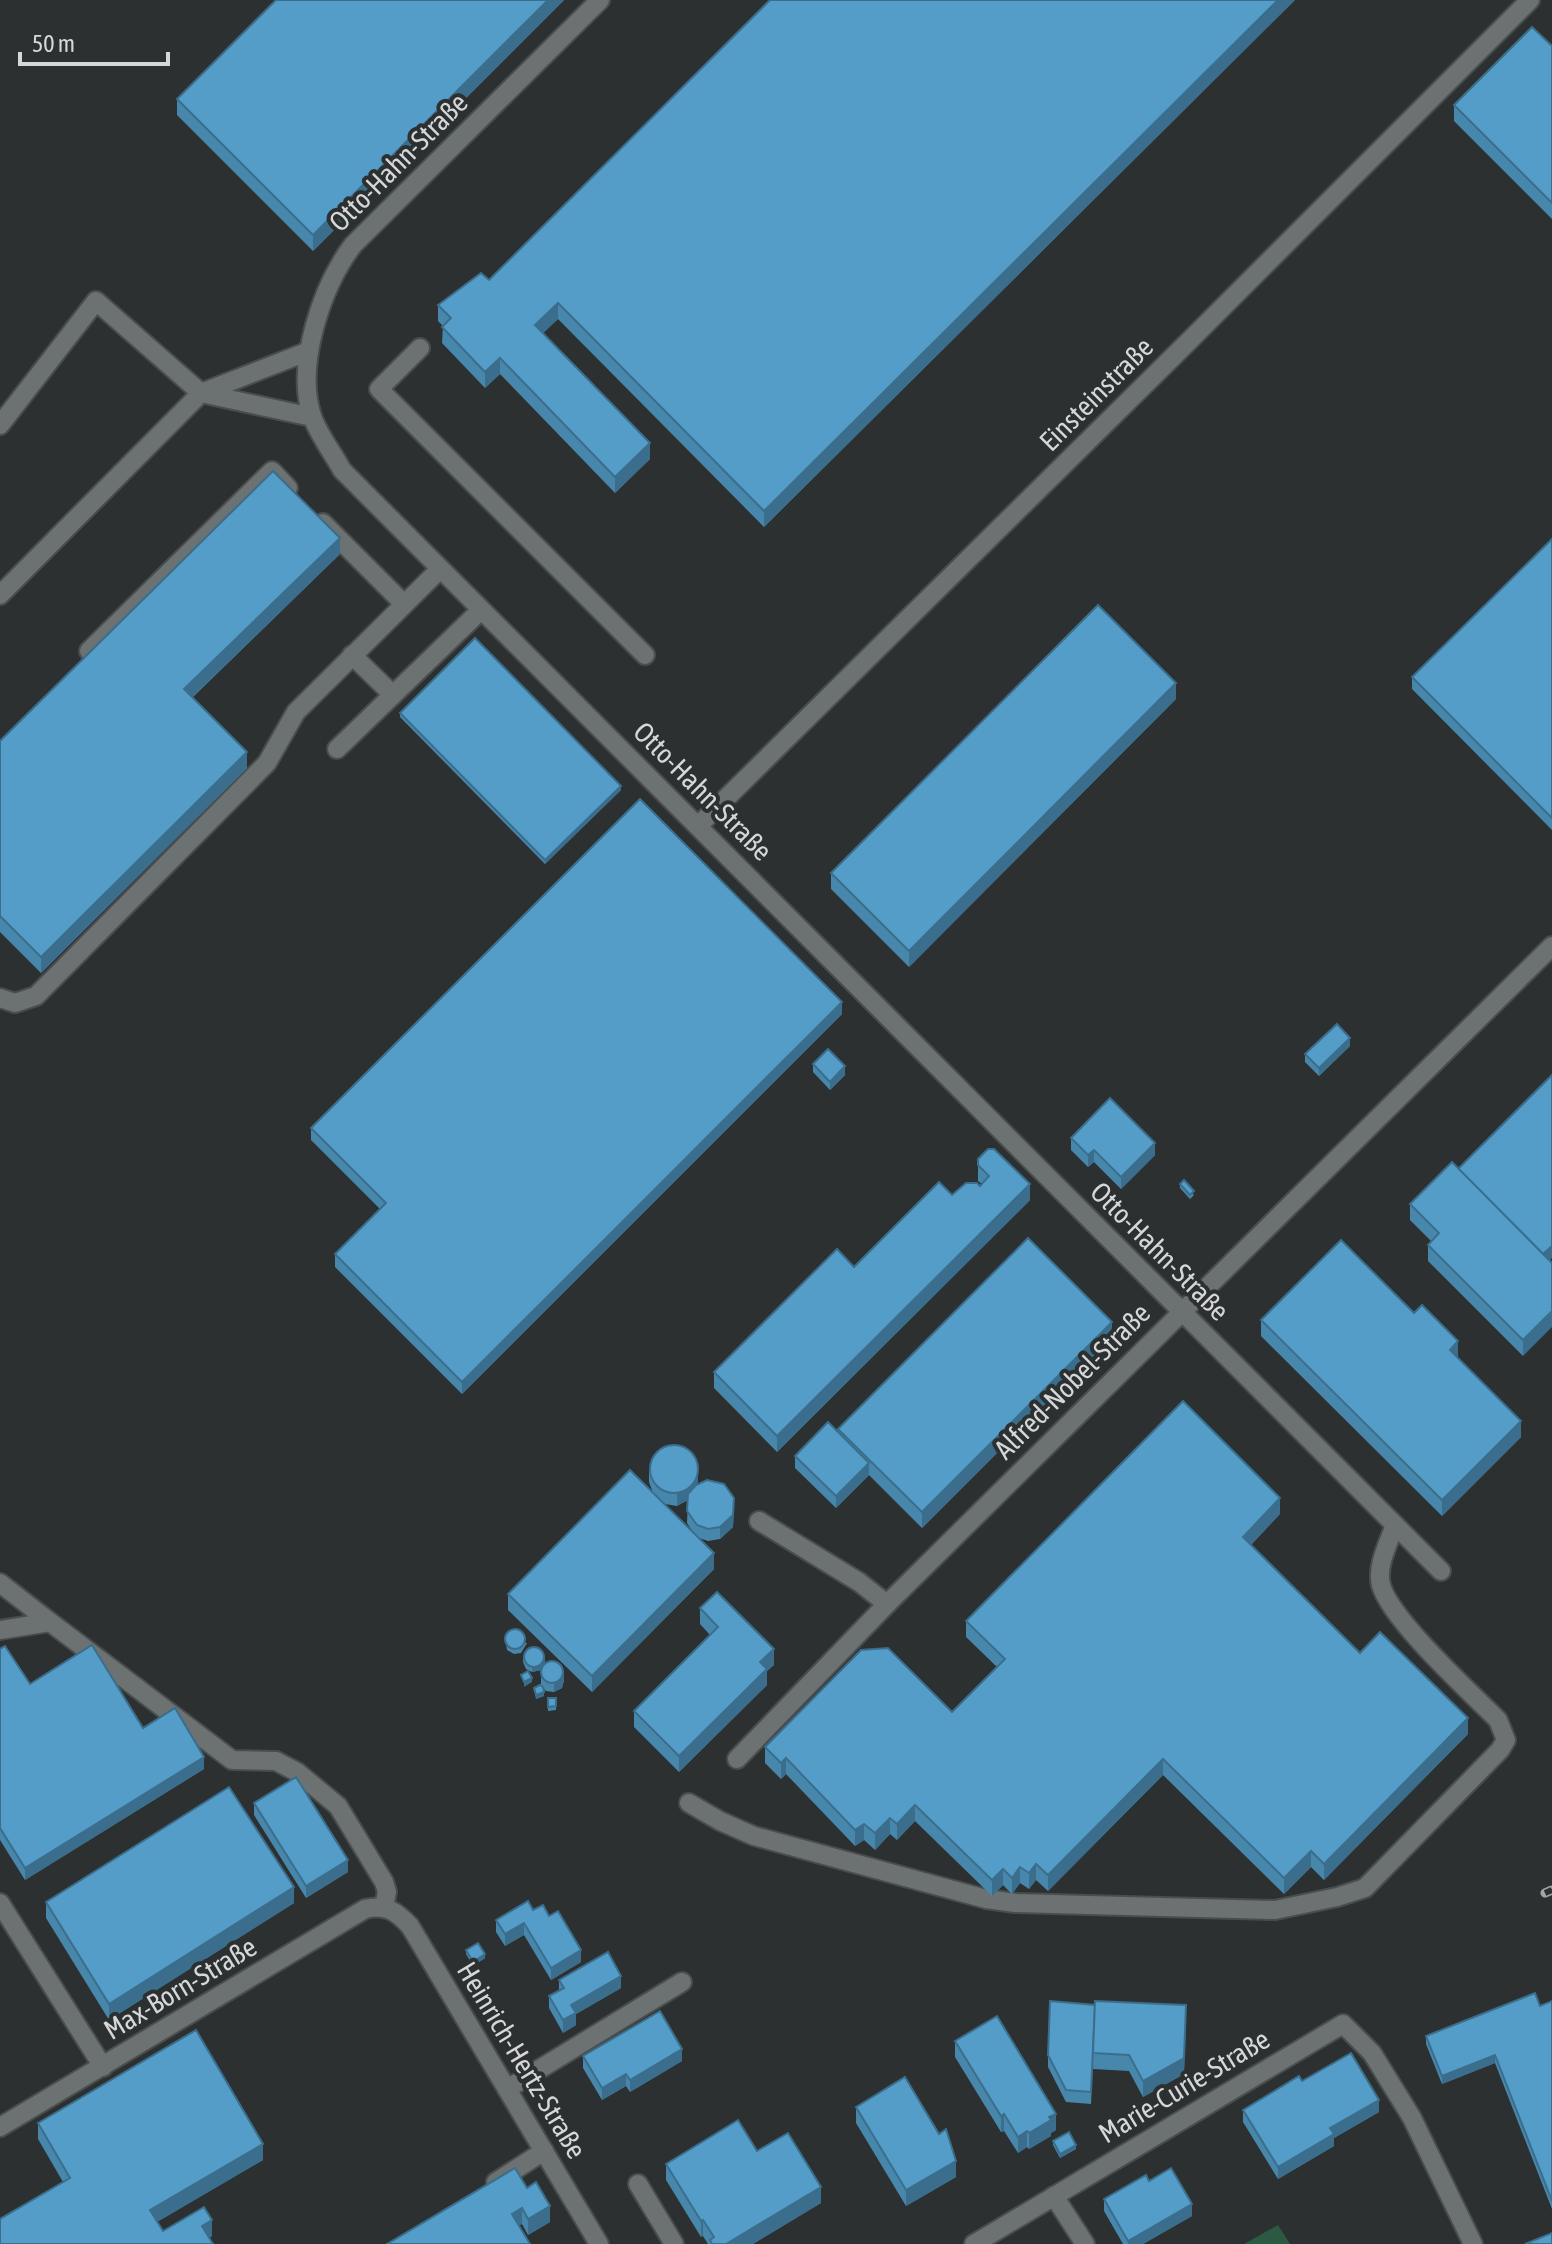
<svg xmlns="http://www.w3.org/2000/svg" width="1552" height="2244" font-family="'Asap Condensed',sans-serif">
<rect width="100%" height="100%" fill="#2c3030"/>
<polygon fill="#2c5941" points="1278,2225 1290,2244 1244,2244"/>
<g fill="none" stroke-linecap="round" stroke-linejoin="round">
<defs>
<g id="minor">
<path d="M 600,0 L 353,245 C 322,286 295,365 312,416 C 318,434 333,453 342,470 L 1441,1571"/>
<polyline points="420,348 379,389 645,655"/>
<polyline points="0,425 96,301 201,393 312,417"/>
<polyline points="323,523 403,603"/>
<polyline points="0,595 201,393 309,351"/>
<polyline points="89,651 272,471 288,488"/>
<polyline points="352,655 393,695"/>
<polyline points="337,749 481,610"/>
<polyline points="699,825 1189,341 1530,0"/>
<polyline points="0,998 15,1003 36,996 267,763 296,712 440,569"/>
<polyline points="759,1521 859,1582 887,1604"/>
<polyline points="0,1583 50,1622"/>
<polyline points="0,1630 50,1622 232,1760 276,1761 297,1772 338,1806 384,1882 387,1892 384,1907"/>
<polyline points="737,1759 887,1604 1552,946"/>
<path d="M 689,1803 L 720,1821 L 754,1836 L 986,1899 L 1015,1903 L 1275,1910 L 1337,1897 L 1365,1888 L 1500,1750 L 1506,1740 L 1498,1720 C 1470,1692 1390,1619 1381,1585 C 1376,1566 1389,1542 1395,1525"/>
<polyline points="0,1903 103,2067"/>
<polyline points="507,2089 682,1982"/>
<path d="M 0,2127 L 365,1909 C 386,1904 396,1911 410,1926 L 599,2244"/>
<polyline points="496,2182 544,2151"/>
<polyline points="638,2184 674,2244"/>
<polyline points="1054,2196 1085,2244"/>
<polyline points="974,2244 1343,2024 1372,2053 1412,2118 1473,2244"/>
</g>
</defs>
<use href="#minor" stroke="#4a4d4e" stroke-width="22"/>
<use href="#minor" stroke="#6c7171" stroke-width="18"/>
<defs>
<polyline id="rail" points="1545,1893 1552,1890"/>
</defs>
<use href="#rail" stroke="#a3a6a6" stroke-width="9"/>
<use href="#rail" stroke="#2c3030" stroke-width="6" stroke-dasharray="18" stroke-linecap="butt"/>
</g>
<g fill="#4887ac" fill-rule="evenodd">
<polygon points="276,0 564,0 313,251 177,115 177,99"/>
<polygon points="770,0 1295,0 764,527 558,319 543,333 650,459 615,493 500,374 485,388 442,343 443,326 438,321 438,305 489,280"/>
<polygon points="1552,46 1552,219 1454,121 1454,105"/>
<polygon points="1552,539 1552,830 1412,689 1412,677"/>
<polygon points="340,554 192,698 247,768 41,973 0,932 0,741"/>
<polygon points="1176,699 909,967 831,889 831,873"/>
<polygon points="400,713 621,790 545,864 400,717"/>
<polygon points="842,1014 462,1394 335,1267 335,1254 380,1209 311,1140 311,1128"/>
<polygon points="1350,1046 1319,1076 1305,1062 1305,1054"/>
<polygon points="813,1064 845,1075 830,1090 813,1072"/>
<polygon points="1071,1138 1155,1155 1121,1189 1094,1162 1088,1167 1071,1150"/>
<polygon points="978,1159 1030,1200 777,1452 714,1388 714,1372 952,1195 980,1186 982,1184 978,1181"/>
<polygon points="1458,1169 1549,1260 1523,1356 1428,1261 1428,1245 1431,1241 1410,1220 1410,1204"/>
<polygon points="1180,1184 1194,1195 1190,1199 1180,1188"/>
<polygon points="1261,1320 1458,1357 1521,1437 1442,1516 1261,1336"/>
<polygon points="1112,1338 922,1528 869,1475 836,1508 795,1468 795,1456 838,1433 838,1429"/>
<path d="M 649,1470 L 698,1481 L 697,1484 L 734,1510 L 733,1527 L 720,1539 L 708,1541 L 699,1538 L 714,1569 L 592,1692 L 508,1610 L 508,1594 L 653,1493 L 649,1482 ZM 688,1500 L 687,1523 L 693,1532 L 665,1504 L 677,1506 Z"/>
<polygon points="1280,1514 1251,1545 1360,1653 1468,1734 1324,1880 1311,1867 1284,1894 1163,1775 1048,1891 1036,1880 1029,1889 1020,1883 1012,1894 1003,1885 992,1896 915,1821 897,1840 890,1834 875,1850 864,1840 855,1846 786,1774 781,1779 765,1763 765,1747 952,1712 997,1667 966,1637 966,1621"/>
<polygon points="700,1608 774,1665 767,1671 767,1685 679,1772 634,1727 634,1711 710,1635 700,1624"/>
<polygon points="505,1638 527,1643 521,1653 514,1654 507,1650"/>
<polygon points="0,1649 30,1684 143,1728 204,1769 25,1880 0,1840"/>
<polygon points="523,1658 545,1662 543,1665 564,1680 562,1688 554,1692 546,1691 543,1688 544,1696 536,1699 534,1688 541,1684 541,1670 532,1672 526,1669 523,1662"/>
<polygon points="548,1698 556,1698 556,1710 548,1711"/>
<polygon points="254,1803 348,1872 306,1898 254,1815"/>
<polygon points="46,1902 294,1903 109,2020 46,1918"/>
<polygon points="533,1910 549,1916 581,1962 551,1980 524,1935 505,1946 496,1932 496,1920"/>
<polygon points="466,1950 485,1958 473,1966 466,1954"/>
<polygon points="559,1980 621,1988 576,2014 576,2025 563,2033 549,2008 549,1996 559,1990"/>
<polygon points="1552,2001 1552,2209 1495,2063 1442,2084 1426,2044 1426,2036 1540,2006"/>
<polygon points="1095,2005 1186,2021 1184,2074 1143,2097 1129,2071 1093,2069 1093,2061 1091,2104 1066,2102 1048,2067 1048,2055"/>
<polygon points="955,2041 1056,2130 1051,2133 1051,2136 1029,2149 1027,2147 1018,2153 1004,2131 1001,2132 955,2057"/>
<polygon points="583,2056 682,2061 630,2092 626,2086 602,2100 583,2068"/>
<polygon points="1302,2081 1379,2112 1334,2138 1334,2146 1278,2179 1243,2122 1243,2110"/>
<polygon points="856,2107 956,2177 906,2206 856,2123"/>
<polygon points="38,2123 263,2160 157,2222 163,2231 212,2236 209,2238 0,2244 63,2182 38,2139"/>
<polygon points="1053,2141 1076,2149 1060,2158 1053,2145"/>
<polygon points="757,2151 821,2203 753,2244 708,2244 703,2236 701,2237 666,2180 666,2164"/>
<polygon points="1149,2181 1192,2216 1143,2244 1123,2244 1104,2211 1104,2199"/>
<polygon points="527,2188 550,2222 528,2235 522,2224 387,2244"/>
</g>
<g fill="#3b6e8c">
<polygon points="548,0 564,0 313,251 313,235"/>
<polygon points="1278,0 1295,0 764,527 764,511"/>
<polygon points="558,303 558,319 535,341 535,325"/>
<polygon points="500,358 500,374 485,388 485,372"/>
<polygon points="650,443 650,459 615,493 615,477"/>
<polygon points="340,538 340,554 184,705 184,689"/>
<polygon points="1176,683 1176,699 909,967 909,951"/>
<polygon points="247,752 247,768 41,973 41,957"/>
<polygon points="621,786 621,790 545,864 545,860"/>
<polygon points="842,1002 842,1014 462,1394 462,1382"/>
<polygon points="1350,1038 1350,1046 1319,1076 1319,1068"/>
<polygon points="845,1066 845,1075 830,1090 830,1082"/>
<polygon points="1155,1143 1155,1155 1121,1189 1121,1177"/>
<polygon points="1094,1150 1094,1162 1088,1167 1088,1155"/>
<polygon points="1030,1184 1030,1200 777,1452 777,1436"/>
<polygon points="1552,1246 1552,1258 1542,1268 1542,1256"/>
<polygon points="1552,1311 1552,1327 1523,1356 1523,1340"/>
<polygon points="1112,1322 1112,1338 922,1528 922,1512"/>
<polygon points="1458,1341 1458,1357 1450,1366 1450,1350"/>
<polygon points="1521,1421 1521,1437 1442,1516 1442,1500"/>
<polygon points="869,1463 869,1475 836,1508 836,1496"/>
<polygon points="698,1469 698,1481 693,1497 677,1506 677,1494"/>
<polygon points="734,1498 733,1527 720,1539 720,1527"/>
<polygon points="1280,1498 1280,1514 1243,1553 1243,1537"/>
<polygon points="714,1553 714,1569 592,1692 592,1676"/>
<polygon points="774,1649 774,1665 767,1671 767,1685 679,1772 679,1756 760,1662"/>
<polygon points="545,1658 545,1662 541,1670 532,1672 532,1668"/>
<polygon points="564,1672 564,1680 562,1688 554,1692 554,1684"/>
<polygon points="532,1678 532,1682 524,1687 524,1682"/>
<polygon points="544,1692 544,1696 536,1699 536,1695"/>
<polygon points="1468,1718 1468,1734 1324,1880 1324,1864"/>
<polygon points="204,1757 204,1769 25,1880 25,1868"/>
<polygon points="786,1758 786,1774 781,1779 781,1763"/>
<polygon points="1163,1759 1163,1775 1048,1891 1048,1875"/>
<polygon points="915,1805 915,1821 897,1840 897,1824"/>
<polygon points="890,1818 890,1834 875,1850 875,1833"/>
<polygon points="864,1824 864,1840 855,1846 855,1830"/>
<polygon points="1311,1851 1311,1867 1284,1894 1284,1878"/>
<polygon points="348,1860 348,1872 306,1898 306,1886"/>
<polygon points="1036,1864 1036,1880 1029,1889 1029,1873"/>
<polygon points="1020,1867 1020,1883 1012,1894 1012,1878"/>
<polygon points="1003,1869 1003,1885 992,1896 992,1880"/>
<polygon points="294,1887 294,1903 109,2020 109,2004"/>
<polygon points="524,1923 524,1935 505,1946 505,1934"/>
<polygon points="581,1950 581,1962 551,1980 551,1968"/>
<polygon points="485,1954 485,1958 473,1966 473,1962"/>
<polygon points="621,1976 621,1988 576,2014 576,2025 563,2033 563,2020 571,2005"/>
<polygon points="1186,2005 1184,2074 1143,2097 1143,2081"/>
<polygon points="682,2049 682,2061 630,2092 630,2080"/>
<polygon points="1495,2055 1495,2063 1442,2084 1442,2076"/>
<polygon points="626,2074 626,2086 602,2100 602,2088"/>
<polygon points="1379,2100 1379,2112 1334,2138 1334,2146 1278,2179 1278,2167 1330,2128"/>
<polygon points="1004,2114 1004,2131 1001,2132 1001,2116"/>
<polygon points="1056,2114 1056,2130 1051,2133 1051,2136 1029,2149 1029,2133"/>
<polygon points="1027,2131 1027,2147 1018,2153 1018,2137"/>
<polygon points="263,2144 263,2160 150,2226 150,2210"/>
<polygon points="1076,2145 1076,2149 1060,2158 1060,2154"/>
<polygon points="956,2161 956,2177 906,2206 906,2190"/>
<polygon points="821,2187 821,2203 753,2244 726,2244"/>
<polygon points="1192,2204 1192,2216 1143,2244 1128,2244 1128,2241"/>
<polygon points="550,2206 550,2222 528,2235 528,2219"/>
<polygon points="522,2208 522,2224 512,2230 512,2214"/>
<polygon points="212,2220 212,2236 202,2242 202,2226"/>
<polygon points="703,2220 703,2236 701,2237 701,2221"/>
</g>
<g fill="#549dc8" stroke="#3b6e8c" stroke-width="2">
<polygon points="276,0 548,0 313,235 177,99"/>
<polygon points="770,0 1278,0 764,511 558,303 535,325 650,443 615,477 500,358 485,372 442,327 451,318 438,305 481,273 489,280"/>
<polygon points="1532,27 1552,46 1552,203 1454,105"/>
<polygon points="273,471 340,538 184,689 247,752 41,957 0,916 0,741"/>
<polygon points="1552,539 1552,818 1412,677"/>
<polygon points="1098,605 1176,683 909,951 831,873"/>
<polygon points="475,638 621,786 545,860 400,713"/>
<polygon points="640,799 842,1002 462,1382 335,1254 386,1203 311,1128"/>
<polygon points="1337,1024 1350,1038 1319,1068 1305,1054"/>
<polygon points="828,1049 845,1066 830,1082 813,1064"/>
<polygon points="1552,1075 1552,1246 1543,1254 1458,1169"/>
<polygon points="1110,1098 1155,1143 1121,1177 1094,1150 1088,1155 1071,1138"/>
<polygon points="988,1149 994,1149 1030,1184 777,1436 714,1372 837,1249 854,1267 939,1182 952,1195 966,1183 977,1183 980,1186 989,1176 978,1165 978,1159"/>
<polygon points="1452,1162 1552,1263 1552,1311 1523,1340 1428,1245 1439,1233 1410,1204"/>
<polygon points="1184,1180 1194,1191 1190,1195 1180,1184"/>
<polygon points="1028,1238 1112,1322 922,1512 838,1429"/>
<polygon points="1341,1240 1414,1313 1422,1305 1458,1341 1450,1350 1521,1421 1442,1500 1261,1320"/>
<polygon points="1183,1401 1280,1498 1243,1537 1360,1653 1380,1632 1468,1718 1324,1864 1311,1851 1284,1878 1163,1759 1048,1875 1036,1864 1029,1873 1020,1867 1012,1878 1003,1869 992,1880 915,1805 897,1824 890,1818 875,1833 864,1824 855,1830 786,1758 781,1763 765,1747 861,1650 888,1648 952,1712 1005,1659 966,1621"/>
<polygon points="828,1422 869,1463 836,1496 795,1456"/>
<circle cx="674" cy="1469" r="24"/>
<polygon points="630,1470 714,1553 592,1676 508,1594"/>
<polygon points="707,1480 724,1484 734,1498 733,1515 720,1527 708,1529 697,1525 687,1511 688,1494 696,1485"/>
<polygon points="717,1592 774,1649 760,1662 767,1669 679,1756 634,1711 718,1627 700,1608"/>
<circle cx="515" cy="1639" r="10"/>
<polygon points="92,1645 143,1728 175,1708 204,1757 25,1868 0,1828 0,1649 5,1646 30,1684"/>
<circle cx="534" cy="1657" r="10"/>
<circle cx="552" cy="1672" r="11"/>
<polygon points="528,1671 532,1678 524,1682 521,1675"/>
<polygon points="540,1685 543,1687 544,1692 536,1695 534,1688"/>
<polygon points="548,1698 556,1698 556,1706 548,1707"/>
<polygon points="296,1777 348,1860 306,1886 254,1803"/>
<polygon points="229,1787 294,1887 109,2004 46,1902"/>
<polygon points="528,1901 533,1910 543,1905 549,1916 558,1911 581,1950 551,1968 524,1923 505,1934 496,1920"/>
<polygon points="478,1943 485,1954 473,1962 466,1950"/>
<polygon points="608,1952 621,1976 571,2005 576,2013 563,2020 549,1996 564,1988 559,1980"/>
<polygon points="1535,1993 1540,2006 1552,2001 1552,2201 1495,2055 1442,2076 1426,2036"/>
<polygon points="1050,2001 1095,2005 1091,2092 1066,2090 1048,2055"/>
<polygon points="1095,2001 1186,2005 1184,2058 1143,2081 1129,2055 1093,2053"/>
<polygon points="660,2011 682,2049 630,2080 626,2074 602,2088 583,2056"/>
<polygon points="997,2016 1056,2114 1049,2117 1051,2120 1029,2133 1027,2131 1018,2137 1004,2114 1001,2116 955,2041"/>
<polygon points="196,2030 263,2144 150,2210 163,2231 204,2207 212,2220 202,2226 213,2244 0,2244 0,2219 70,2178 38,2123"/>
<polygon points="1351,2053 1379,2100 1330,2128 1334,2134 1278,2167 1243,2110 1299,2076 1302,2081"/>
<polygon points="905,2077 939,2134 946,2129 956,2161 906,2190 856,2107"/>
<polygon points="738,2120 757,2151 788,2133 821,2187 726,2244 712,2244 710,2240 714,2237 703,2220 701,2221 666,2164"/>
<polygon points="1069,2132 1076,2145 1060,2154 1053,2141"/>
<polygon points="515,2168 527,2188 536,2182 550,2206 528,2219 522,2208 512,2214 530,2244 387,2244"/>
<polygon points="1171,2168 1192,2204 1128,2241 1104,2199 1146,2175 1149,2181"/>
<polygon points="1552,2233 1552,2244 1525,2244"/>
</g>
<g text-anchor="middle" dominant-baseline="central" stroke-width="8" stroke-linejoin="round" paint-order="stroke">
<g font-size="28" fill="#d5d7d8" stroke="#2c3030">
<text transform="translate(398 162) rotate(-45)">Otto-Hahn-Straße</text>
<text transform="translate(1096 394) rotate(-45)">Einsteinstraße</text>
<text transform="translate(703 791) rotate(45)">Otto-Hahn-Straße</text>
<text transform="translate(1160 1251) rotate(45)">Otto-Hahn-Straße</text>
<text transform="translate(1072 1381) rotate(-45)">Alfred-Nobel-Straße</text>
<text transform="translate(180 1988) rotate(-31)">Max-Born-Straße</text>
<text transform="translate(522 2060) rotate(59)">Heinrich-Hertz-Straße</text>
<text transform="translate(1184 2086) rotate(-31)">Marie-Curie-Straße</text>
</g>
</g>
<path d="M20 52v12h148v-12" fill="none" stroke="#d5d7d8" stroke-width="4"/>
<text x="32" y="52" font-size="24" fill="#d5d7d8" stroke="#2c3030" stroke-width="6" paint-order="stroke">50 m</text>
</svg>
